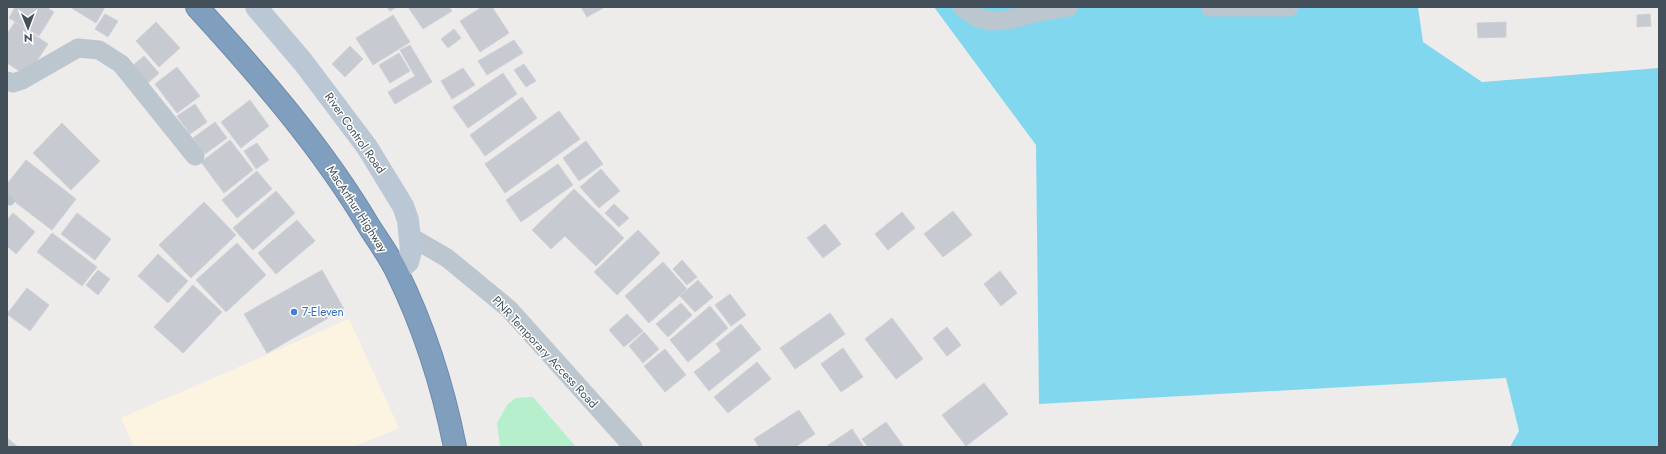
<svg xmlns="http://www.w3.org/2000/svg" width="1666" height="454" font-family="Jost,sans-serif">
<rect width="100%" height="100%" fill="#eeebeb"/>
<polygon fill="#fcf4e1" points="349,319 399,428 353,447 134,447 121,418"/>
<polygon fill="#b6efcc" points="533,397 576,447 500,447 497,423 507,405 515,398"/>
<polygon fill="#81d8ee" points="934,7 1418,7 1423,42 1482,82 1659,68 1659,447 1510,447 1519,431 1506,378 1039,404 1036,145"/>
<g fill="#c7cad1" stroke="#cfd1d7">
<polygon points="15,7 46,7 54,12 39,36 9,18"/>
<polygon points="70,7 105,7 96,23"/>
<polygon points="387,7 397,7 390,11"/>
<polygon points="408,7 449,7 452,11 423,29"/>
<polygon points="482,7 492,7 509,33 480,52 460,21"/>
<polygon points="581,7 605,7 587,17"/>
<polygon points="105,14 118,21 108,37 95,29"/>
<polygon points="1650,14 1651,26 1637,27 1637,15"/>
<polygon points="393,15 410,42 373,65 356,38"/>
<polygon points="15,22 48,44 27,76 7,63 7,34"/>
<polygon points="156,22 180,48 159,67 136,41"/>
<polygon points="1506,22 1506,37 1478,38 1477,23"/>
<polygon points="454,29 461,38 448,48 441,39"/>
<polygon points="514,40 523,53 487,75 478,61"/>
<polygon points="410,45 432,82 395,104 388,92 415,76 400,50"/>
<polygon points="350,46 363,59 345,77 332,64"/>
<polygon points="399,53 410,71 390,83 379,65"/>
<polygon points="144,56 159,73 147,84 132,66"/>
<polygon points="524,64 536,81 526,87 514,70"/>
<polygon points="177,67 200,96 177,113 155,84"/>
<polygon points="463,68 475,85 452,99 441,81"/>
<polygon points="503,73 517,94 468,128 453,107"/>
<polygon points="522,97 537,118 485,156 470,135"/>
<polygon points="250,100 269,126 241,148 221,122"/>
<polygon points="195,104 207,122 190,134 177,116"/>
<polygon points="559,111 580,139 505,193 485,164"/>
<polygon points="215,122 227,138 205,154 193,138"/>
<polygon points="62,123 100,161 71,190 33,153"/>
<polygon points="230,140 253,170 224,193 201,162"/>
<polygon points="586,141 603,164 579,181 563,158"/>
<polygon points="257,143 269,160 256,169 244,151"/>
<polygon points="26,160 76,199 52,230 7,196 7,184"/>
<polygon points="558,164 573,185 521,222 506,200"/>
<polygon points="601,169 620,191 599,208 580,187"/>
<polygon points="257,171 272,189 237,218 222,200"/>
<polygon points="574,189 624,238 596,266 565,236 551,249 532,230"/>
<polygon points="276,191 295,213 253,250 233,228"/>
<polygon points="204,202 236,235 191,278 159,245"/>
<polygon points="614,204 629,218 619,227 605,213"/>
<polygon points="953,211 972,235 943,257 924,234"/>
<polygon points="902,212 915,228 888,250 875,234"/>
<polygon points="13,213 35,232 16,254 7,246 7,220"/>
<polygon points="77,213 111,239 95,260 61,234"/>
<polygon points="297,220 315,241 276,274 258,253"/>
<polygon points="825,224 841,244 823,258 807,238"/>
<polygon points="638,230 660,253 617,295 594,272"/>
<polygon points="52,233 97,267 82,286 37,252"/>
<polygon points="237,243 266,275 226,312 196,280"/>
<polygon points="158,254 188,281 168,303 138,276"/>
<polygon points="682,260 697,277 687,285 673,269"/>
<polygon points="663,262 687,289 649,323 625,296"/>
<polygon points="98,270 110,279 98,295 86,285"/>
<polygon points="322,270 344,309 267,353 244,314"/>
<polygon points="1000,271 1017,293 1001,306 984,284"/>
<polygon points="698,280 713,297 695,312 680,296"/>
<polygon points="193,285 222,312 183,353 154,327"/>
<polygon points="27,288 49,305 30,331 7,314"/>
<polygon points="730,294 746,315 731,326 715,305"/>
<polygon points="681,303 692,315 668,337 656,324"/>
<polygon points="710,306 728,328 688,362 670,340"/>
<polygon points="830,313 845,334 795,369 780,348"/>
<polygon points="627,314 643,331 624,347 609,330"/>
<polygon points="892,318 923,359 896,379 865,339"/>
<polygon points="741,324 761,349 709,391 694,372 721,351 716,344"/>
<polygon points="947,327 961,345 947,356 933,338"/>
<polygon points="644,332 659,349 643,363 629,346"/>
<polygon points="843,348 863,377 841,392 821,364"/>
<polygon points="665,349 686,375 665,392 644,366"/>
<polygon points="757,362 771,379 728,413 714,397"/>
<polygon points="984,383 1008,414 966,446 942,415"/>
<polygon points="799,410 815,434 795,447 759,447 754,439"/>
<polygon points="886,422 904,447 868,447 862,439"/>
<polygon points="852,429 864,447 828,447 827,446"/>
<polygon points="7,438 18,447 7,447"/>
</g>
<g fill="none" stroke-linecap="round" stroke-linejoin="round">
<defs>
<path id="highway" d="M 197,7 C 260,76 322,147 370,228 C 379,242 390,257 397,272 C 424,327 443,387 455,447"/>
</defs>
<use href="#highway" stroke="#6b89a9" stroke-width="24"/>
<polyline stroke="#bbc6cf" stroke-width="9" points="7,199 10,201"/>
<g stroke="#bbc6cf" stroke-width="19">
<polyline points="962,7 976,17 991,21 1007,20 1034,13 1069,7"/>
<polyline points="1210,7 1289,7"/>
<polyline points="7,81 13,83 22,80 78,48 99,50 121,64 195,156"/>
<polyline points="411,237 447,258 509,309 633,447"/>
</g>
<polyline stroke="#bac7d4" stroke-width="22" points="256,7 303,62 367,147 403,206 408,220 411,251 408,262 397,271"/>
<use href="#highway" stroke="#809ebd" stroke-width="22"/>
</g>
<circle fill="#3f7fe0" stroke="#fff" stroke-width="1.5" cx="294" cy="312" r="4"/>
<g text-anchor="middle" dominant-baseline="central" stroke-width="3" stroke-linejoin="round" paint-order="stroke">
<g font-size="12" fill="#434f59" stroke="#fff">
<text transform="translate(355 133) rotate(55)">River Control Road</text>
<text transform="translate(357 209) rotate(57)">MacArthur Highway</text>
<text transform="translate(545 352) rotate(47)">PNR Temporary Access Road</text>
</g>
<g font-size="12" fill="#366cbe" stroke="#fff" text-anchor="start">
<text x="302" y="312">7-Eleven</text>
</g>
</g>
<rect width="1666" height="454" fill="none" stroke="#434f59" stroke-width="16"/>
<g transform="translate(28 28) rotate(179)" stroke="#ffffff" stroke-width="3" paint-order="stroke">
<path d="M0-3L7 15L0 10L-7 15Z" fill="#434f59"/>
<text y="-6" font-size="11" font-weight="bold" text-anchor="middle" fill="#434f59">N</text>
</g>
</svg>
